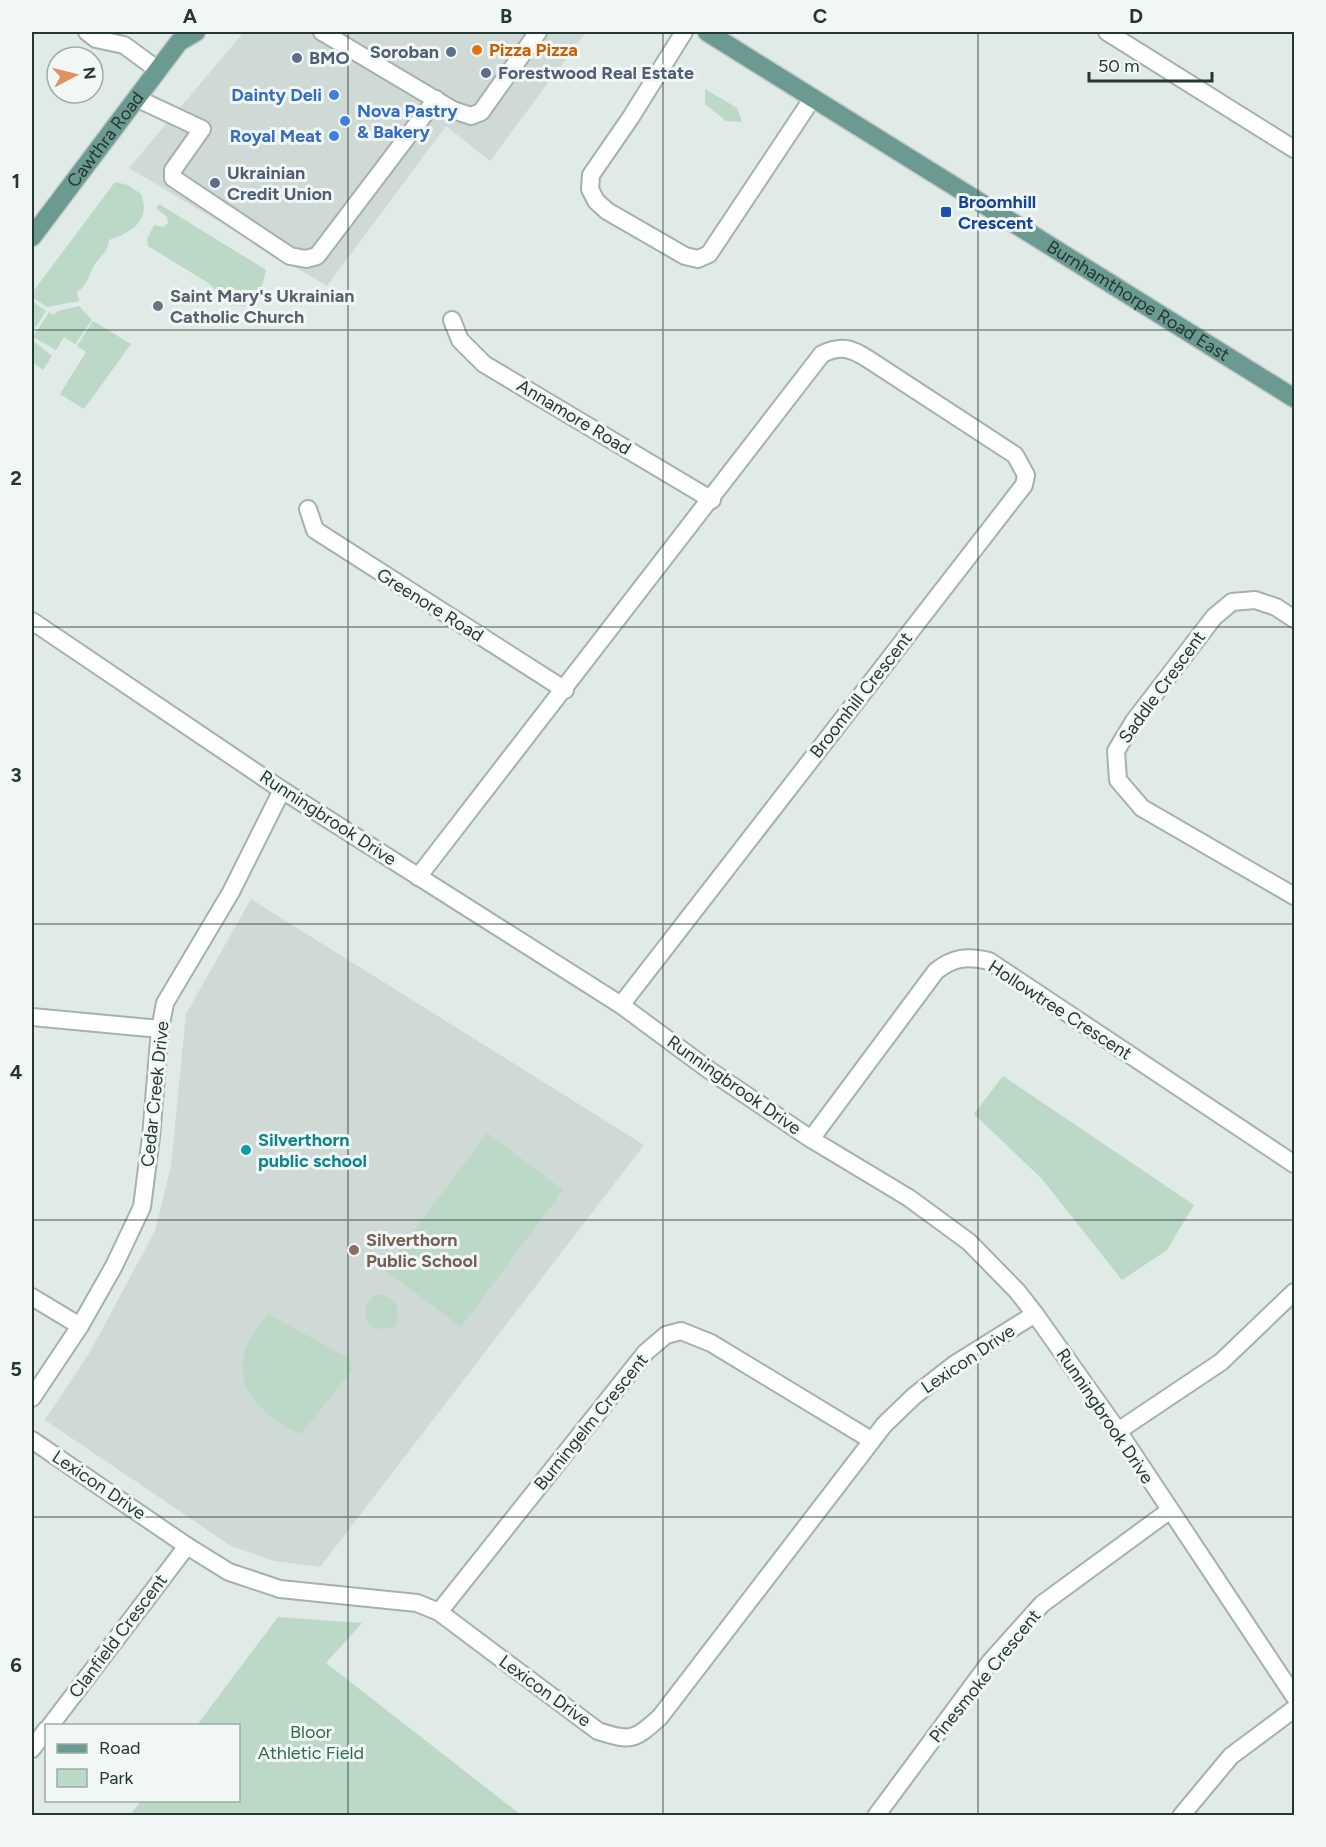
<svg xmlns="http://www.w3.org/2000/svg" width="1326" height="1847" font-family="Figtree,sans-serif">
<rect width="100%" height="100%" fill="#e0eae6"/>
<g fill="#cfd9d5">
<polygon points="244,32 586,32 490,161 446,126 327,286 129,168"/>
<polygon points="251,899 644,1145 320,1567 274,1561 231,1546 45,1420 90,1352 155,1231 171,1166 186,1014"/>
</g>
<g fill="#bbd9c6">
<polygon points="705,89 737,108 742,122 726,121 705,104"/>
<path d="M 115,182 L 128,185 L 141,194 C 151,220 133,232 109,240 C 108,252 101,255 95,264 C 88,275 89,284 77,292 L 79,301 L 47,307 L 32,297 L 32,293 Z"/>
<polygon points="159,204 266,270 262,286 247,306 228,305 210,284 148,246 147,239 154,225 163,227 168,223 167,217 156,208"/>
<polygon points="32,301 46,311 32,333"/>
<polygon points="79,306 92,320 75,344 64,337 56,350 33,337 49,312 53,315 58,311"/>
<polygon points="93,321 131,344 84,409 60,394 86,352 77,346"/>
<polygon points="32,340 52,356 43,370 32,362"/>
<polygon points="1003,1076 1194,1205 1167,1250 1122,1280 1042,1179 974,1114"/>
<polygon points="487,1133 563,1190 461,1327 385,1270"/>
<path d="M 377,1294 C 396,1297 402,1310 395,1327 L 376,1329 L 366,1320 L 366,1305 Z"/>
<path d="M 268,1314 L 350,1359 L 352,1370 L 301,1434 C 266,1418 229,1388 247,1345 C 252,1334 261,1324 268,1314 Z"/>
<polygon points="278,1617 362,1623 326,1663 521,1815 130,1815 141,1801 238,1800 238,1726 197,1725"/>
</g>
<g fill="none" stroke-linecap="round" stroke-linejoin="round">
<defs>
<g id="minor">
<polyline points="87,32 96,39 124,45 158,70"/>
<polyline points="322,32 453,110 471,116 481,112 538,32"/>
<polyline points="684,32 631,117 591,175 590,189 596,201 607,211 685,256 698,259 709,254 812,99"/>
<polyline points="1107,32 1294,149"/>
<polyline points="138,99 202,129 173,170 173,178 290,256 306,259 317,256 436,99"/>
<polyline points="452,320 460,340 484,364 712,500"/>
<polyline points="308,509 315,530 565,690"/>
<polyline points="1294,619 1276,607 1255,600 1232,602 1214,617 1134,721 1116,751 1118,780 1142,808 1294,896"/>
<polyline points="32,621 282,790 621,1005 709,1070 811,1139 909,1198 969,1242 1017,1291 1035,1314 1118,1431 1294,1696"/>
<path d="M 418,877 L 822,354 C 841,345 851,348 868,359 L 1015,455 L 1026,475 L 1024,485 L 621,1005"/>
<polyline points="32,1017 160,1029"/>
<path d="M 811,1139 L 936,971 C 954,957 967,956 989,961 L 1294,1164"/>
<polyline points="32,1297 80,1326"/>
<polyline points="32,1398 80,1326 114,1266 142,1207 151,1137 160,1029 165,1003 231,892 282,790"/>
<polyline points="1118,1431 1221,1362 1294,1292"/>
<path d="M 32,1440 L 187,1546 L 229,1572 L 280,1589 L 417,1603 L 439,1612 L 598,1731 C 632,1742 634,1740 660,1717 L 884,1425 L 914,1396 L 955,1364 L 1035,1314"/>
<polyline points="439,1612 646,1352 666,1335 681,1331 711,1343 871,1440"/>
<polyline points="50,1726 187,1546"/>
<polyline points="32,1749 46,1730"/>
<polyline points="876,1816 990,1662 1042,1604 1169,1511"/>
<polyline points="1181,1816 1231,1756 1294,1709"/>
</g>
<g id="major">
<path id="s1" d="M 707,32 L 1294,398"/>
<path id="s2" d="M 32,237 L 179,42 L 196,32"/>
</g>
</defs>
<use href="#minor" stroke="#a4b1ad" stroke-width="20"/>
<use href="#major" stroke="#c1c7c6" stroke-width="21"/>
<use href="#minor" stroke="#fff" stroke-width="16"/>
<use href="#major" stroke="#6a9a92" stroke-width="18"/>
</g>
<path fill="none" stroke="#233834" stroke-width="1.5" stroke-opacity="0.55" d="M 348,32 L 348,1816M 663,32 L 663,1816M 978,32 L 978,1816M 32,330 L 1294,330M 32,627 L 1294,627M 32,924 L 1294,924M 32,1220 L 1294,1220M 32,1517 L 1294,1517"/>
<circle fill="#e8710a" stroke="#f0f7f4" stroke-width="2" cx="477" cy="50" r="6"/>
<g fill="#5c6f8a" stroke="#f0f7f4" stroke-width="2">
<circle cx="451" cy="52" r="6"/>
<circle cx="297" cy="58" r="6"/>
<circle cx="486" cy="73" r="6"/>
<circle cx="215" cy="183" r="6"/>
</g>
<g fill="#3f7fe0" stroke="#f0f7f4" stroke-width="2">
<circle cx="334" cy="95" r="6"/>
<circle cx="345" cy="121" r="6"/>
<circle cx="334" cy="136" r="6"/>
</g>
<rect fill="#1a4fb4" stroke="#f0f7f4" stroke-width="2" x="940" y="206" width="12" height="12" rx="3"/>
<circle fill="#6b7280" stroke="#f0f7f4" stroke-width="2" cx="158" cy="306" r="6"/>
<circle fill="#0f9aa8" stroke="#f0f7f4" stroke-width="2" cx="246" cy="1150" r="6"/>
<circle fill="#8d6e63" stroke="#f0f7f4" stroke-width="2" cx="354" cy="1250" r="6"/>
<g text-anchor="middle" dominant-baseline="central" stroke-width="6" stroke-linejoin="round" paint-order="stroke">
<g font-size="18" font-weight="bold" fill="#c56008" stroke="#f0f7f4" text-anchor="start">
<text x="489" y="50">Pizza Pizza</text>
</g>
<g font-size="18" font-weight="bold" fill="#4e5e75" stroke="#f0f7f4" text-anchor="start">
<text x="439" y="52" text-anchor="end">Soroban</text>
<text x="309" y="58">BMO</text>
<text x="498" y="73">Forestwood Real Estate</text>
<text x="227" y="173">Ukrainian<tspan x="227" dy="21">Credit Union</tspan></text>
</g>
<g font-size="18" font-weight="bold" fill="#366cbe" stroke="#f0f7f4" text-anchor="end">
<text x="322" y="95">Dainty Deli</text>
<text x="357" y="111" text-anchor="start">Nova Pastry<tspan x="357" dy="21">&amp; Bakery</tspan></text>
<text x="322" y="136">Royal Meat</text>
</g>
<g font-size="18" fill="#233834" stroke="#f0f7f4">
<text stroke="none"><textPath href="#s2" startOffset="122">Cawthra Road</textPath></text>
<text stroke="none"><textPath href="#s1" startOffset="508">Burnhamthorpe Road East</textPath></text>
<text transform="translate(574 417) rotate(31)">Annamore Road</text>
<text transform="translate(430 605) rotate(32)">Greenore Road</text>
<text transform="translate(1162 687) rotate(-54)">Saddle Crescent</text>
<text transform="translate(861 695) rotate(-52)">Broomhill Crescent</text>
<text transform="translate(328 818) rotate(33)">Runningbrook Drive</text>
<text transform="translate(1060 1010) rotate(33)">Hollowtree Crescent</text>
<text transform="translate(734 1085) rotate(35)">Runningbrook Drive</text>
<text transform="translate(155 1094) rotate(-84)">Cedar Creek Drive</text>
<text transform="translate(968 1359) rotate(-34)">Lexicon Drive</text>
<text transform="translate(1105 1416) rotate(56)">Runningbrook Drive</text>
<text transform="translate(591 1422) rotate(-51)">Burningelm Crescent</text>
<text transform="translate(99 1485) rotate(34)">Lexicon Drive</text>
<text transform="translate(118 1636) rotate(-53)">Clanfield Crescent</text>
<text transform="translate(985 1676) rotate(-51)">Pinesmoke Crescent</text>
<text transform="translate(545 1691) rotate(36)">Lexicon Drive</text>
</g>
<g font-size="18" font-weight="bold" fill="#164399" stroke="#f0f7f4" text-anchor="start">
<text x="958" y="202">Broomhill<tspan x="958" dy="21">Crescent</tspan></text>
</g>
<g font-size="18" font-weight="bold" fill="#5b616d" stroke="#f0f7f4" text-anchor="start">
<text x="170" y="296">Saint Mary's Ukrainian<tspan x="170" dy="21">Catholic Church</tspan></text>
</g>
<g font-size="18" font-weight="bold" fill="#0d838f" stroke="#f0f7f4" text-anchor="start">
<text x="258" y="1140">Silverthorn<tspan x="258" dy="21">public school</tspan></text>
</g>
<g font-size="18" font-weight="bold" fill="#785e54" stroke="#f0f7f4" text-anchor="start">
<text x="366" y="1240">Silverthorn<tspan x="366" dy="21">Public School</tspan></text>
</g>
<g font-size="18" fill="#316a4c" stroke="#f0f7f4">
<text x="311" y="1732">Bloor<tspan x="311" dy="21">Athletic Field</tspan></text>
</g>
</g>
<rect width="1326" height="1847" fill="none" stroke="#f0f7f4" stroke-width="66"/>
<rect x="45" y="1724" width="195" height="78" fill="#f0f7f4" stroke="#9eaba7" stroke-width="1.5"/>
<rect x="57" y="1744" width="30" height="9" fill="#6a9a92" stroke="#9eaba7" stroke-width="1.5"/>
<text x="99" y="1754" font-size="18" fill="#233834">Road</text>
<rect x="57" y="1769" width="30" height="18" fill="#bbd9c6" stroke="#9eaba7" stroke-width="1.5"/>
<text x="99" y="1784" font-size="18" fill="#233834">Park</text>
<g transform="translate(75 75) rotate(83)"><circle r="28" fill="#f0f7f4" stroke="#9eaba7" stroke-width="1.5"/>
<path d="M0-4.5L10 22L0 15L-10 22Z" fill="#e38f65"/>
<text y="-9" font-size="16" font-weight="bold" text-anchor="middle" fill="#233834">N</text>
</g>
<path d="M1089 72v9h123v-9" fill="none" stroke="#233834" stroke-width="3"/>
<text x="1098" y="72" font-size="18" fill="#233834" stroke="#f0f7f4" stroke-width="4.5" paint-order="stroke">50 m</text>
<rect x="33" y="33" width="1260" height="1781" fill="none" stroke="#233834" stroke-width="2"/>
<g font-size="20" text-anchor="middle" font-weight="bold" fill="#233834">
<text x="190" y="23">A</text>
<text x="506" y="23">B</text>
<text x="820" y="23">C</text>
<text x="1136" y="23">D</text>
<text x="16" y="188">1</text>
<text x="16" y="485">2</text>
<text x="16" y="782">3</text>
<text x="16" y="1079">4</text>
<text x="16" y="1376">5</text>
<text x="16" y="1672">6</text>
</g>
</svg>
